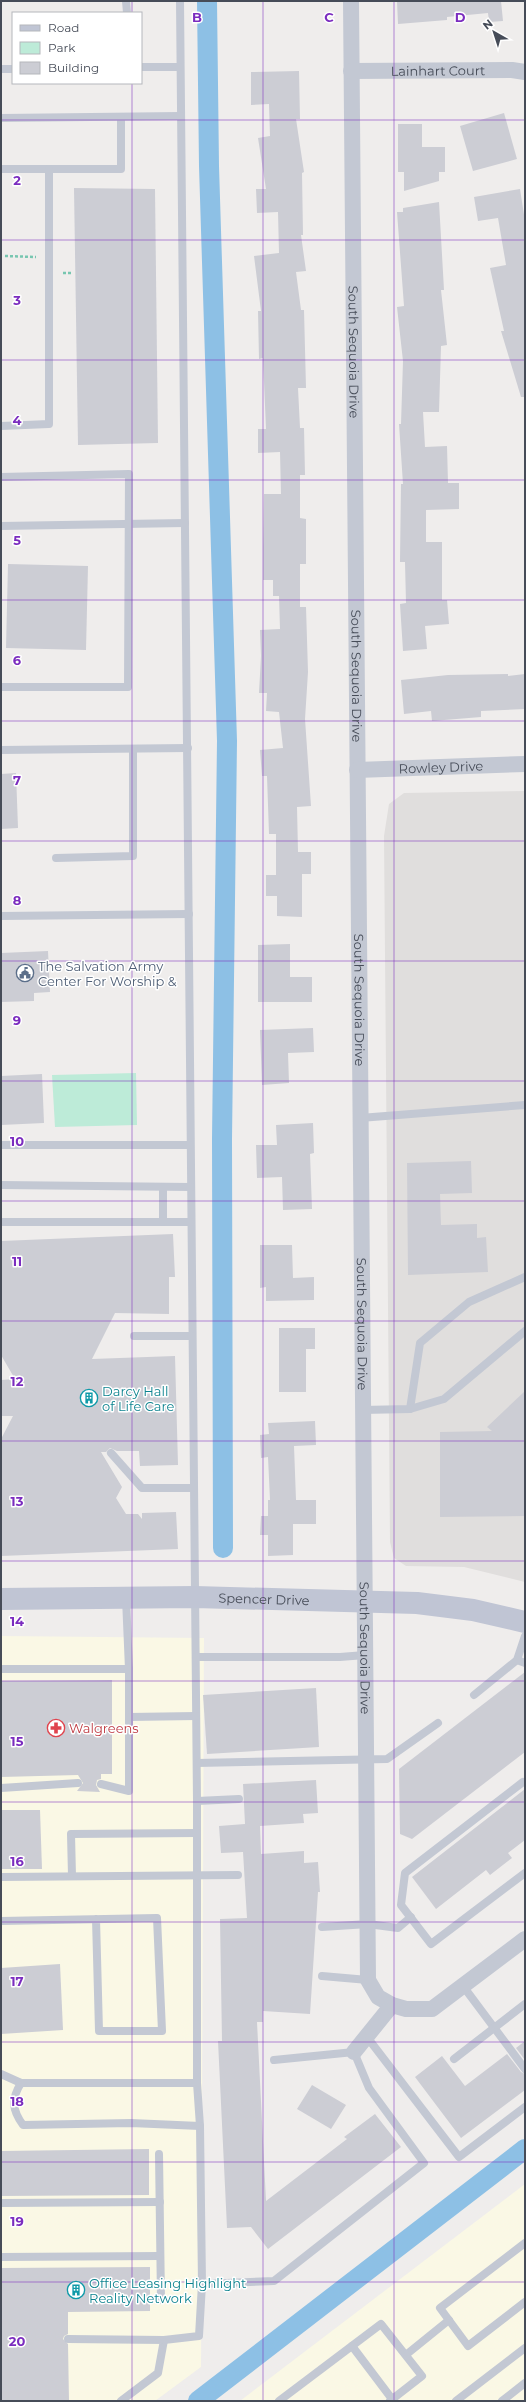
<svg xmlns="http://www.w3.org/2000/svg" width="526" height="2402" font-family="Montserrat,sans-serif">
<rect width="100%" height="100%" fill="#efedec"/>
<g fill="#faf8e5">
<polygon points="1,1636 204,1638 201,2367 155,2401 1,2401"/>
<polygon points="525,2184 525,2401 240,2401"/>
</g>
<polygon fill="#e0dedd" points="525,791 525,1582 464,1567 406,1566 394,1558 390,1542 384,836 389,804 404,793"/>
<polygon fill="#bdebd8" points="136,1073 137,1125 55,1127 52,1075"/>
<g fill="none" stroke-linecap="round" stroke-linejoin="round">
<g stroke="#8dc0e5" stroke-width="20">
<polyline points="207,1 209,166 227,741 222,1139 223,1548"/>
<polyline points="198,2401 525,2149"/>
</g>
</g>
<g fill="#cccdd4">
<polygon points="397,1 501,1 503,21 489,22 488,13 447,17 447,20 398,24"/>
<polygon points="299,71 300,119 296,119 304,172 302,173 303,235 301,235 306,271 296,272 301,310 304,310 306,388 298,388 300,428 304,428 305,475 300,475 300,518 306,519 306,564 300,564 300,607 306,607 308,672 305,719 311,806 297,807 298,852 311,852 311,874 302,874 302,917 277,916 277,896 266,896 266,875 276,875 276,834 269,834 267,776 262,776 260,750 283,748 279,712 266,711 267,693 259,693 261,656 260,630 280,629 279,596 273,596 273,580 263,580 263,548 264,494 281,494 280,452 258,453 258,429 266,429 263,358 259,359 258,311 261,311 254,256 279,253 278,212 257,213 256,189 266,189 258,138 270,136 269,104 251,105 251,72"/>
<polygon points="504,113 517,159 473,171 460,126"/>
<polygon points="398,124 422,124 422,147 445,147 445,172 439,172 439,181 404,191 404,172 398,172"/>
<polygon points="74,188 155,189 158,443 78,445"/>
<polygon points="520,189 525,221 525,397 521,397 501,331 504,331 490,268 506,265 498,218 478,221 474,197"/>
<polygon points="439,202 444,290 441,290 447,345 441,346 439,412 423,412 425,447 447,446 448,483 459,483 459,509 426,510 426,542 442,542 442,600 447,600 449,624 425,626 427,649 403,651 400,604 406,603 405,562 400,562 401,484 403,484 399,424 401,424 403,361 397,307 404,306 397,212 403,212 403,208"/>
<polygon points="8,564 88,566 86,650 6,648"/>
<polygon points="508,674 508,676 525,674 525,709 481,711 481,717 432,721 431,711 404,714 401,680 448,675"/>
<polygon points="16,773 18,828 1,829 1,774"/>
<polygon points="290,944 290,977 312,977 312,1002 258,1002 258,945"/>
<polygon points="48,951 50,992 34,993 34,1001 1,1002 1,953"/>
<polygon points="313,1028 314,1052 288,1053 289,1083 262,1085 260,1030"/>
<polygon points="42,1074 44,1123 1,1125 1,1076"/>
<polygon points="313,1123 314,1153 310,1154 312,1209 283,1210 282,1177 257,1178 256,1145 277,1145 276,1125"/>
<polygon points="471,1161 472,1193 440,1194 441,1225 477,1224 477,1238 486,1237 488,1272 408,1275 407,1163"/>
<polygon points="173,1234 175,1277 169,1277 169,1314 115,1313 92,1359 175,1356 178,1465 140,1466 139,1451 117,1451 110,1448 106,1452 101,1452 122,1487 116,1498 126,1514 138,1514 142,1519 142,1513 176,1512 178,1549 1,1556 1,1439 13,1416 1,1416 1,1380 15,1379 1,1355 1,1241"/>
<polygon points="260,1245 292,1245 293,1278 314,1277 314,1300 266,1301 266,1287 260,1288"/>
<polygon points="279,1328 315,1328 315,1349 306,1349 306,1392 279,1392"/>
<polygon points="525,1391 525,1516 440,1517 440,1432 492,1431 487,1427"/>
<polygon points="315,1421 316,1445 294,1446 296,1500 316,1500 316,1524 293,1524 293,1555 268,1556 268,1535 260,1535 261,1516 268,1516 268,1500 270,1500 268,1457 261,1458 260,1435 269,1434 268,1423"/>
<polygon points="525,1672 525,1752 412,1839 400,1834 399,1769"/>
<polygon points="112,1680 112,1774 101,1774 101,1779 97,1780 96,1785 100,1792 77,1791 83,1783 78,1775 1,1777 1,1681"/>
<polygon points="316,1688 319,1747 207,1754 203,1695"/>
<polygon points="316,1780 318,1813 303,1814 304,1823 260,1826 261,1854 304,1851 304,1863 318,1862 320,1892 318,1892 310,2014 263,2011 263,2022 257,2022 266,2201 347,2139 344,2137 375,2114 401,2147 268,2249 251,2227 227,2228 218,2041 222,2041 220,1919 247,1918 243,1852 221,1853 219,1826 245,1824 243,1784"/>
<polygon points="525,1789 525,1840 508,1853 512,1858 490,1875 486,1870 436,1909 412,1877"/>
<polygon points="1,1810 40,1810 42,1869 1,1869"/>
<polygon points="60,1964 63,2030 1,2034 1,1968"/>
<polygon points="525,2041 525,2060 516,2048"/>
<polygon points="507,2054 521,2072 525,2074 525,2090 461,2138 415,2077 442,2056 465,2086"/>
<polygon points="312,2085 346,2105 331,2129 297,2109"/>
<polygon points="149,2149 149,2195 1,2196 1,2151"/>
<polygon points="150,2267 150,2311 68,2312 68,2334 64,2336 63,2339 68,2344 69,2401 1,2401 1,2268"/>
</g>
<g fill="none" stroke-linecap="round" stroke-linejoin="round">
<g stroke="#77c6b0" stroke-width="2.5" stroke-dasharray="3 2" stroke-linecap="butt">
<polyline points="5,256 36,257"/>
<polyline points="63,273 73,273"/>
</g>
<g stroke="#c3c8d3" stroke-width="8">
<polyline points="126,1 127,13"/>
<polyline points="180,1 197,1801 197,2083 200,2126 202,2284 274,2281 424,2163 369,2088 354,2052 274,2060"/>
<polyline points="141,67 180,67"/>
<polyline points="1,69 13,69"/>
<polyline points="1,118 180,116"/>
<polyline points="1,169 121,169 121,117"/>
<polyline points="1,426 49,424 49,169"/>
<polyline points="1,477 129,474 128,687 1,687"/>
<polyline points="1,526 185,523"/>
<polyline points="1,750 188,748"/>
<polyline points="56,858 133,856 133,749"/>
<polyline points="1,916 189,914"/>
<polyline points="360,1118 525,1105"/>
<polyline points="1,1145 190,1145"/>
<polyline points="1,1185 191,1187"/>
<polyline points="1,1222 191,1222"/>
<polyline points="163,1222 163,1187"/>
<polyline points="134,1336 192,1336"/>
<polyline points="410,1409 420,1343 469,1302 525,1277"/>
<polyline points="362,1410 410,1409 444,1399 525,1331"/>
<polyline points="111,1453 142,1488 193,1488"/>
<polyline points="126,1598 129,1669"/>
<polyline points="196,1657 340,1657 365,1655"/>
<polyline points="517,1660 525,1663"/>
<polyline points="1,1669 129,1669 129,1791 101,1784"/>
<polyline points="474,1695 517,1660 525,1636"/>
<polyline points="129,1717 196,1716"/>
<polyline points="197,1763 387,1759 438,1723"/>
<polyline points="523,1782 405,1873 401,1905 431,1944 525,1873"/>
<polyline points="1,1788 78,1783"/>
<polyline points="197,1801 239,1799"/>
<polyline points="72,1876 71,1834 197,1833"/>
<polyline points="1,1877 238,1875"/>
<polyline points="1,1921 157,1918 162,2031 99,2031 96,1919"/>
<polyline points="322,1927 368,1924 398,1928 411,1917"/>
<polyline points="322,1976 368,1980"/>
<polyline points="463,1986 525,2069"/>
<polyline points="367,2037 459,2157 525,2107"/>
<polyline points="454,2059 525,2004"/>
<polyline points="1,2074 21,2083 197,2083"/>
<path d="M 21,2083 C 11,2099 12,2110 23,2125 L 131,2123 L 200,2126"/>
<polyline points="159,2154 161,2300"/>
<polyline points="1,2203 160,2202"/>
<polyline points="525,2243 440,2308 468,2346 525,2302"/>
<polyline points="1,2257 160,2256"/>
<polyline points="68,2339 164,2340 158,2373 121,2401"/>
<polyline points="164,2340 199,2336 202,2284"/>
<polyline points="352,2346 392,2399"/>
<polyline points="407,2354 449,2320"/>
<polyline points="279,2401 381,2324 422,2376 390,2401"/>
<polyline points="456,2401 525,2348"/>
<polyline points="502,2401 525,2383"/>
</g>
<g stroke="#c3c8d3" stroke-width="16">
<path id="s1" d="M 351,1 L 368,1980 L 378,1997 L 392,2005 L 406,2009 L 432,2009 L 525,1939"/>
<path id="s2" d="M 351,71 L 512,70 L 525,72"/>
<path id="s3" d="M 357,770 L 525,764"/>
<polyline points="354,2052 392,2005"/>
</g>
<path stroke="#c0c5d4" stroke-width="22" id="s4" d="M 1,1599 L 195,1597 L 417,1603 L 473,1610 L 525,1622"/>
</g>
<path fill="none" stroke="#7b2cbf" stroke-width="1" stroke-opacity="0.55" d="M 132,1 L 132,13M 263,1 L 263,2401M 394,1 L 394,2401M 132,83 L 132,2401M 1,120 L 525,120M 1,240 L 525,240M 1,360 L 525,360M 1,480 L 525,480M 1,600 L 525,600M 1,721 L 525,721M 1,841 L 525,841M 1,961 L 525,961M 1,1081 L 525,1081M 1,1201 L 525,1201M 1,1321 L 525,1321M 1,1441 L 525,1441M 1,1561 L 525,1561M 1,1681 L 525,1681M 1,1802 L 525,1802M 1,1922 L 525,1922M 1,2042 L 525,2042M 1,2162 L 525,2162M 1,2282 L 525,2282"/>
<defs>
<symbol id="civic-ring" viewBox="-11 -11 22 22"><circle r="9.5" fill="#fff" stroke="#5c6f8a" stroke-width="1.5"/><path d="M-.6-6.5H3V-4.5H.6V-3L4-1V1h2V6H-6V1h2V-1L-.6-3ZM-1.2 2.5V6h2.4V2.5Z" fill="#5c6f8a"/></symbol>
<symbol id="building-ring" viewBox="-11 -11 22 22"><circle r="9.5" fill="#fff" stroke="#0f9aa8" stroke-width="1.5"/><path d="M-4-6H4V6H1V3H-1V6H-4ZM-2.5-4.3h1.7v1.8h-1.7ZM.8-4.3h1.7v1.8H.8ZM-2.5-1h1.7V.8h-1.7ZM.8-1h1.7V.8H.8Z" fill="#0f9aa8"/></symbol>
<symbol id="pharmacy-ring" viewBox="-11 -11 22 22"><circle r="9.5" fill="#fff" stroke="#e0444e" stroke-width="1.5"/><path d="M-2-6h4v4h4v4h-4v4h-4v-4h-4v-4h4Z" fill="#e0444e"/></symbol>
</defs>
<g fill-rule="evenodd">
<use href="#civic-ring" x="15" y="963" width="20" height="20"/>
<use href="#building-ring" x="79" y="1388" width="20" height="20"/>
<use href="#pharmacy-ring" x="46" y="1718" width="20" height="20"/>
<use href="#building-ring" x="66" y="2280" width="20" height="20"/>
</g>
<g text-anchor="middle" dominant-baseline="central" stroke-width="3" stroke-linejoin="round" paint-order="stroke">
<g font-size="13" fill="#464c58" stroke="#fff">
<text stroke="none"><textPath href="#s2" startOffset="87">Lainhart Court</textPath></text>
<text stroke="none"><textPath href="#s1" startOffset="351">South Sequoia Drive</textPath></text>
<text stroke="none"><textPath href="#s1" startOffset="675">South Sequoia Drive</textPath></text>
<text stroke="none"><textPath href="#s3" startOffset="84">Rowley Drive</textPath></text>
<text stroke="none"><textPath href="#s1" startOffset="999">South Sequoia Drive</textPath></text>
<text stroke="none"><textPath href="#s1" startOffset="1323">South Sequoia Drive</textPath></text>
<text stroke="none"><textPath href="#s4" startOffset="263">Spencer Drive</textPath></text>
<text stroke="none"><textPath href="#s1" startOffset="1647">South Sequoia Drive</textPath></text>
</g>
<g font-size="13" fill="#4e5e75" stroke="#fff" text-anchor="start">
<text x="38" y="966">The Salvation Army<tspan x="38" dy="15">Center For Worship &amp;</tspan></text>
</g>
<g font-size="13" fill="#0d838f" stroke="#fff" text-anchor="start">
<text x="102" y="1391">Darcy Hall<tspan x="102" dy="15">of Life Care</tspan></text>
<text x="89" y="2283">Office Leasing Highlight<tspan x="89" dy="15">Reality Network</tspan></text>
</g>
<g font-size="13" fill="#be3a42" stroke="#fff" text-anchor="start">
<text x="69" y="1728">Walgreens</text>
</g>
</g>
<g font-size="13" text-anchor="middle" font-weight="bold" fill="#7b2cbf" stroke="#fff" stroke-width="3" stroke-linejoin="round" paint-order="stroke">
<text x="197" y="22">B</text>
<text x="329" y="22">C</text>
<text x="460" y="22">D</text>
<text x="17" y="185">2</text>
<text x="17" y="305">3</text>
<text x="17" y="425">4</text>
<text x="17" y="545">5</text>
<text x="17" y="665">6</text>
<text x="17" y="785">7</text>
<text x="17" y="905">8</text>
<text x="17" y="1025">9</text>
<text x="17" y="1146">10</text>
<text x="17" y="1266">11</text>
<text x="17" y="1386">12</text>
<text x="17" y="1506">13</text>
<text x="17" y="1626">14</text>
<text x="17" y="1746">15</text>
<text x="17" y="1866">16</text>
<text x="17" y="1986">17</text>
<text x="17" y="2106">18</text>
<text x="17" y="2226">19</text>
<text x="17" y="2346">20</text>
</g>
<rect width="526" height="2402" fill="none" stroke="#464c58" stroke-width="4"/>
<rect x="12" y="12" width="130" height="72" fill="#ffffff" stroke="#b5b7bc"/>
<rect x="20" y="25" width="20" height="6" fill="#c0c5d4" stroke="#b5b7bc"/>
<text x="48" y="32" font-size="12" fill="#464c58">Road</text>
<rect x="20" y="42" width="20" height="12" fill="#bdebd8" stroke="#b5b7bc"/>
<text x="48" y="52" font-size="12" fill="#464c58">Park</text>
<rect x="20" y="62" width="20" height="12" fill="#cccdd4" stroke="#b5b7bc"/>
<text x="48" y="72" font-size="12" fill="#464c58">Building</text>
<g transform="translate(494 32) rotate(321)" stroke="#ffffff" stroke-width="3" paint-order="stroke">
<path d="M0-3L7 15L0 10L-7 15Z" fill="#464c58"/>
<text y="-6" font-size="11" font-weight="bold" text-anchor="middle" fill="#464c58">N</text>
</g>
</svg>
